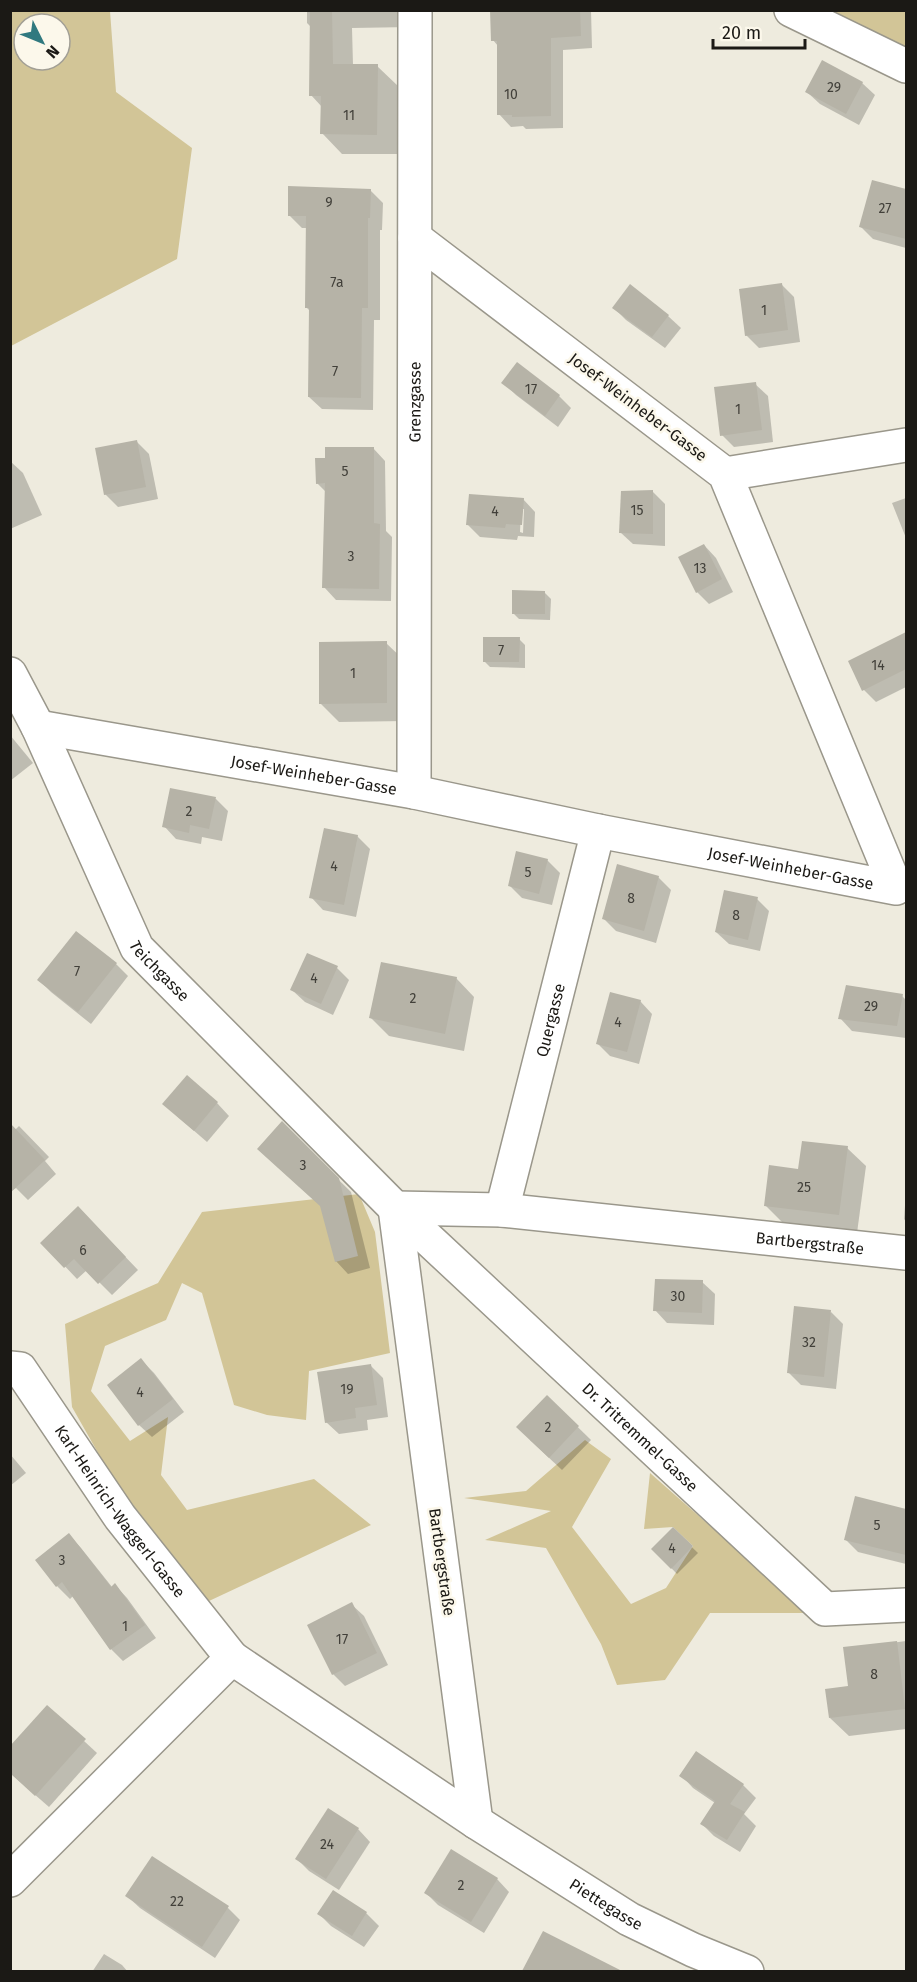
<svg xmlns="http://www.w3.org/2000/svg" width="917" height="1982" font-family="'Fira Sans',sans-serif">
<rect width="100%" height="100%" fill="#eeebde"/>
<g fill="#d2c597" fill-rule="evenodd">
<path d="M 11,10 L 110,11 L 116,92 L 192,148 L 177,259 L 11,346 ZM 24,24 L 60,24 L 60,60 L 24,60 Z"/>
<polygon points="823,11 906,11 906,53"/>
<polygon points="359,1194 375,1232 390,1353 309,1371 306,1420 267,1415 234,1405 202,1293 182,1283 166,1320 105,1346 91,1391 130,1441 168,1417 161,1475 187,1510 314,1479 371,1525 209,1601 114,1481 72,1407 65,1324 158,1283 202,1212"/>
<polygon points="585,1440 611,1459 572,1527 631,1604 666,1588 693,1546 673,1527 644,1529 650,1473 809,1613 710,1613 665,1680 617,1685 601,1644 546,1548 485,1540 551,1511 464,1498 526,1491"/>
</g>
<g fill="#0003" fill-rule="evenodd">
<polygon points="307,10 410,10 411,27 352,28 353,65 377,66 398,86 397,154 342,154 322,133 322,107 311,95 311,27 307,23"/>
<polygon points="491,10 591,10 592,48 563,50 563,128 526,129 523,126 511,127 499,114 498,46 493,40"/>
<polygon points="862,83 875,95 859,125 820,104 807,92"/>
<polygon points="873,182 906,191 906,248 873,239 861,227"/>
<polygon points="370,190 383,203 382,230 380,230 380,320 374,320 373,410 322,409 309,397 311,312 307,308 307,228 302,228 289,215"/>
<polygon points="782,285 794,297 800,342 759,348 746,335"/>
<polygon points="630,287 668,316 681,328 665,348 626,320 614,308"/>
<polygon points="503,382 559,396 571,408 558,427 516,395"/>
<polygon points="755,384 768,396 773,442 734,447 722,435"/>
<polygon points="136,441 149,454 158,499 118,507 105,494"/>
<polygon points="373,448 385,461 386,531 392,537 391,601 336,600 324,587 326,492 317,483"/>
<polygon points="10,461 23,473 42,515 10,529"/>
<polygon points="653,492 665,504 665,546 633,544 620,532"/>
<polygon points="906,498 906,538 892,503"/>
<path d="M 523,499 L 535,512 L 534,537 L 518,536 L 517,540 L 480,537 L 468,525 ZM 521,509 L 524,509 L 523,533 L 520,532 Z"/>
<polygon points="704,545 716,558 733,592 709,604 697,592"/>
<polygon points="545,593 551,599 550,620 519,619 513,613"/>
<polygon points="906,634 906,687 876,702 864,690 850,661"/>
<polygon points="519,639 525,645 525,668 490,667 484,661"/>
<polygon points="386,643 405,661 405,721 339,722 320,703"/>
<polygon points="10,735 33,763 10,781"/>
<polygon points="171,789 216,799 228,811 222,841 202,837 201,844 176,839 164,826"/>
<polygon points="357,836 370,849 356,917 323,910 311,897"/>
<polygon points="547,860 560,873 552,905 522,898 509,885"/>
<polygon points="658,877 671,890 656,943 616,931 604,919"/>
<polygon points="757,899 769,911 760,951 729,944 716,932"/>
<polygon points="116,964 128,976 91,1024 51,992 39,980"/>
<polygon points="337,968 349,980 333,1015 305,1002 292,990"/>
<polygon points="456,978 474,997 464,1051 389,1036 371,1018"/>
<polygon points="902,996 906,1000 906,1038 852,1031 840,1018"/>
<polygon points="640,1001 652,1014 639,1064 610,1056 598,1044"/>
<polygon points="217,1103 229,1116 207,1142 177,1116"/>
<polygon points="282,1124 351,1192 370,1268 348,1274 336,1261 322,1207"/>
<polygon points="19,1126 49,1157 45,1161 56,1174 28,1200 16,1188 10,1192 15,1130"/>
<polygon points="847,1148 866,1166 857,1233 784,1224 765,1205 800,1171"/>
<polygon points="906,1191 906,1222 904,1219"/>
<polygon points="91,1221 138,1270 112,1295 87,1270 77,1279 43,1243"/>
<polygon points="702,1282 715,1294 714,1325 667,1323 655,1310"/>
<polygon points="831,1312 843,1324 836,1389 801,1385 789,1373"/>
<polygon points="141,1360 154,1373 184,1412 152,1437 139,1425"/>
<polygon points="370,1365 383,1378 388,1417 367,1420 368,1430 339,1434 326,1422"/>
<polygon points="547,1397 591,1440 562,1470 530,1440"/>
<polygon points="10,1454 26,1473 10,1486"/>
<polygon points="856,1498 906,1510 906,1564 858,1552 846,1540"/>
<polygon points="673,1529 698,1553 677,1574 653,1549"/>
<polygon points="69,1535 81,1548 112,1587 115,1585 127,1598 156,1638 123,1661 111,1649 73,1596 70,1599 57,1586 37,1560"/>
<polygon points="351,1604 364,1616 388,1665 345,1686 333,1674"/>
<polygon points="906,1641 906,1729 849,1736 830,1718 850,1688 845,1649"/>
<polygon points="84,1741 97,1753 49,1807 10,1773"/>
<polygon points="697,1753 743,1785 756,1798 744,1814 756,1826 740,1852 714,1836 702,1824 715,1803 693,1788 681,1775"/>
<polygon points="358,1829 370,1842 339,1890 309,1871 297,1859"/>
<polygon points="497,1879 509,1892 484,1933 438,1905 426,1893"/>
<polygon points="127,1896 228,1908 240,1920 215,1958 140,1908"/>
<polygon points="366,1913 379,1926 364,1947 331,1926 319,1914"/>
<polygon points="544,1933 618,1972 530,1972 526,1968"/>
<polygon points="104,1954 122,1965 128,1972 92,1972"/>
</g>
<g fill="#b6b3a7">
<polygon points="310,10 332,10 333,64 378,64 377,135 320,134 321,96 309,96"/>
<polygon points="490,10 580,10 581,36 551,38 551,116 512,117 512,115 497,115 497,41 491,41"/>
<polygon points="822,60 863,82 846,114 805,92"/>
<polygon points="872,180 906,189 906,239 859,227"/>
<polygon points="288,186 371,189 370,218 368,218 368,308 362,308 361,398 308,397 309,308 305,308 306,216 288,216"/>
<polygon points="782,283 788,330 745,336 739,289"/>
<polygon points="630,284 669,315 652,337 612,308"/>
<polygon points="517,362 560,395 545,416 501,383"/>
<polygon points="756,382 762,430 720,436 714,387"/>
<polygon points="137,440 146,487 104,495 95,448"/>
<polygon points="325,447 374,447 374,523 380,524 379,589 322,588 325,483 316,484 315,458 325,458"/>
<polygon points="653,490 653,534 619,533 621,491"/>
<polygon points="469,494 524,498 522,525 506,524 505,528 466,525"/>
<polygon points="704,544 722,579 696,593 678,557"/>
<polygon points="512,590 545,591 545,614 512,614"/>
<polygon points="906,632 906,669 862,691 848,661"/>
<polygon points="483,637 520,637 519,662 483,662"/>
<polygon points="387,641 387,703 319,704 319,642"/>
<polygon points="170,788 216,797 209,829 190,825 189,833 162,827"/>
<polygon points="324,828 358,835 344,905 309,898"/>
<polygon points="516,851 548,859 539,894 508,886"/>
<polygon points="617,864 659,876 644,931 602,919"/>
<polygon points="724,890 758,897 748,940 715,932"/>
<polygon points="76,931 117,963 78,1012 37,980"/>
<polygon points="307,953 338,966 321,1004 290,990"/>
<polygon points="381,962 457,977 445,1034 369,1018"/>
<polygon points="846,985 903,994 897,1026 838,1019"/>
<polygon points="610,992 641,1000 627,1052 596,1044"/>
<polygon points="187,1075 218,1102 194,1131 162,1104"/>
<polygon points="282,1121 339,1178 358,1256 335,1262 320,1206 257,1149"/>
<polygon points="10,1123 45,1160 10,1193"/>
<polygon points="802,1141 848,1146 839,1215 764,1206 769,1165 798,1169"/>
<polygon points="78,1206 126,1257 98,1284 74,1259 64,1268 40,1243"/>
<polygon points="655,1279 703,1280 702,1313 653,1311"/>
<polygon points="794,1306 831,1310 824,1377 787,1373"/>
<polygon points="141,1358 173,1399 138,1426 107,1385"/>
<polygon points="371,1364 377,1405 355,1408 356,1418 325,1423 317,1372"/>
<polygon points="547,1395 579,1426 549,1458 516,1427"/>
<polygon points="855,1496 906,1509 906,1555 844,1540"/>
<polygon points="673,1527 693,1546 671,1569 651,1549"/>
<polygon points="69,1533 111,1587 115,1583 145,1625 110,1650 62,1582 56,1587 35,1560"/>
<polygon points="352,1602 377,1653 332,1675 307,1625"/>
<polygon points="897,1641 905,1709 829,1718 825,1689 848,1686 843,1647"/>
<polygon points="47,1705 86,1739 35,1796 10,1773 10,1746"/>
<polygon points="696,1751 744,1784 730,1804 745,1812 727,1840 700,1824 715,1801 679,1776"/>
<polygon points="328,1808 359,1828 326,1879 295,1859"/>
<polygon points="451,1849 498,1878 471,1922 424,1893"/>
<polygon points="152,1856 229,1906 202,1947 125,1896"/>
<polygon points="333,1890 367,1912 352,1936 317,1914"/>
<polygon points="543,1931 622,1971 522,1971"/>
</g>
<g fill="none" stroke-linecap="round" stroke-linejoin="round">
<defs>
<g id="street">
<polyline points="791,10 906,66"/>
<polyline points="725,474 906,445"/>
<path id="s1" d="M 10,674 L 38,727 L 137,948 L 395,1208 L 825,1609 L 906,1605"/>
<path id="s2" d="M 38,727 L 414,792 L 598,831 L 896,888 L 725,474 L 415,238"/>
<path id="s3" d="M 414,792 L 415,10"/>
<path id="s4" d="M 502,1210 L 598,831"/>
<path id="s5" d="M 10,1368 L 20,1369 L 120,1517 L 232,1658"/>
<path id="s6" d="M 476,1822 L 629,1919 L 693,1950 L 747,1972"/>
<path id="s7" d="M 10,1880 L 232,1658 L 476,1822 L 395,1208 L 502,1210 L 906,1253"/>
</g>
</defs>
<use href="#street" stroke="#9a978b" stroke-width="36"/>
<use href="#street" stroke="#fff" stroke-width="33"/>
</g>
<g text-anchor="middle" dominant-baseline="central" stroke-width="5" stroke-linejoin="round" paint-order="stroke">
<g font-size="14" fill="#42403a">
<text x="834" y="87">29</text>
<text x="511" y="94">10</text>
<text x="349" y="115">11</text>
<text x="329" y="202">9</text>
<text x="885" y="208">27</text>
<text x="337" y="282">7a</text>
<text x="764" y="310">1</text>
<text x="335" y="371">7</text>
<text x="531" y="389">17</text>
<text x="738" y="409">1</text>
<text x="345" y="471">5</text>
<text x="637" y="510">15</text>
<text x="495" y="511">4</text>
<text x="351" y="556">3</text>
<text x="700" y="568">13</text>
<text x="501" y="650">7</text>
<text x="878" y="665">14</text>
<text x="353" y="673">1</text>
<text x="189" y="811">2</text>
<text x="334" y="866">4</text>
<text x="528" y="872">5</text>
<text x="631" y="898">8</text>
<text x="736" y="915">8</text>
<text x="77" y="971">7</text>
<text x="314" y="978">4</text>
<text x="413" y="998">2</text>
<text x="871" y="1006">29</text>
<text x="618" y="1022">4</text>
<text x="303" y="1165">3</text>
<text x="804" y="1187">25</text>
<text x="83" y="1250">6</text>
<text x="678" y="1296">30</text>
<text x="809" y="1342">32</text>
<text x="347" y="1389">19</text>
<text x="140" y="1392">4</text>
<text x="548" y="1427">2</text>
<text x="877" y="1525">5</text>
<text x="672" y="1548">4</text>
<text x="62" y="1560">3</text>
<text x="125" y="1626">1</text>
<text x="342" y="1639">17</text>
<text x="874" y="1674">8</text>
<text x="327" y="1844">24</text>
<text x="461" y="1885">2</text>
<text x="177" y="1901">22</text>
</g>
<g font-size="16" fill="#1b1915" stroke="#fcf8eb">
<text stroke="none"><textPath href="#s3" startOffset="390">Grenzgasse</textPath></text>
<text transform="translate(638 407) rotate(37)">Josef-Weinheber-Gasse</text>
<text stroke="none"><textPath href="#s2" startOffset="280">Josef-Weinheber-Gasse</textPath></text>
<text stroke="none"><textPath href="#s2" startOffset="766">Josef-Weinheber-Gasse</textPath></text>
<text stroke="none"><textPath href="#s1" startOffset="334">Teichgasse</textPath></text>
<text stroke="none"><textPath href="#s4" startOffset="196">Quergasse</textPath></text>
<text stroke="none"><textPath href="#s7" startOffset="1644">Bartbergstraße</textPath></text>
<text stroke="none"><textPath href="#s1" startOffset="1004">Dr. Tritremmel-Gasse</textPath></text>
<text stroke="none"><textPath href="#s5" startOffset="184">Karl-Heinrich-Waggerl-Gasse</textPath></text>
<text transform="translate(442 1562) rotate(82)">Bartbergstraße</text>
<text stroke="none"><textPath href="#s6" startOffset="154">Piettegasse</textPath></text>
</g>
</g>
<rect width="917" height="1982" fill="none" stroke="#1b1915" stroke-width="24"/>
<g transform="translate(42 42) rotate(133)"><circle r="28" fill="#fcf8eb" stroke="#a29f95" stroke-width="1.5"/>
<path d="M0-4.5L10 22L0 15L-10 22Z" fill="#30797f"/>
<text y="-9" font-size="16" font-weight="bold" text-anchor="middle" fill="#1b1915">N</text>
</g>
<path d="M713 39v9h92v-9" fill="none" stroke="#1b1915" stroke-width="3"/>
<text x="722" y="39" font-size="18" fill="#1b1915" stroke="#fcf8eb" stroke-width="4.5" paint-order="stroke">20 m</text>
</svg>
